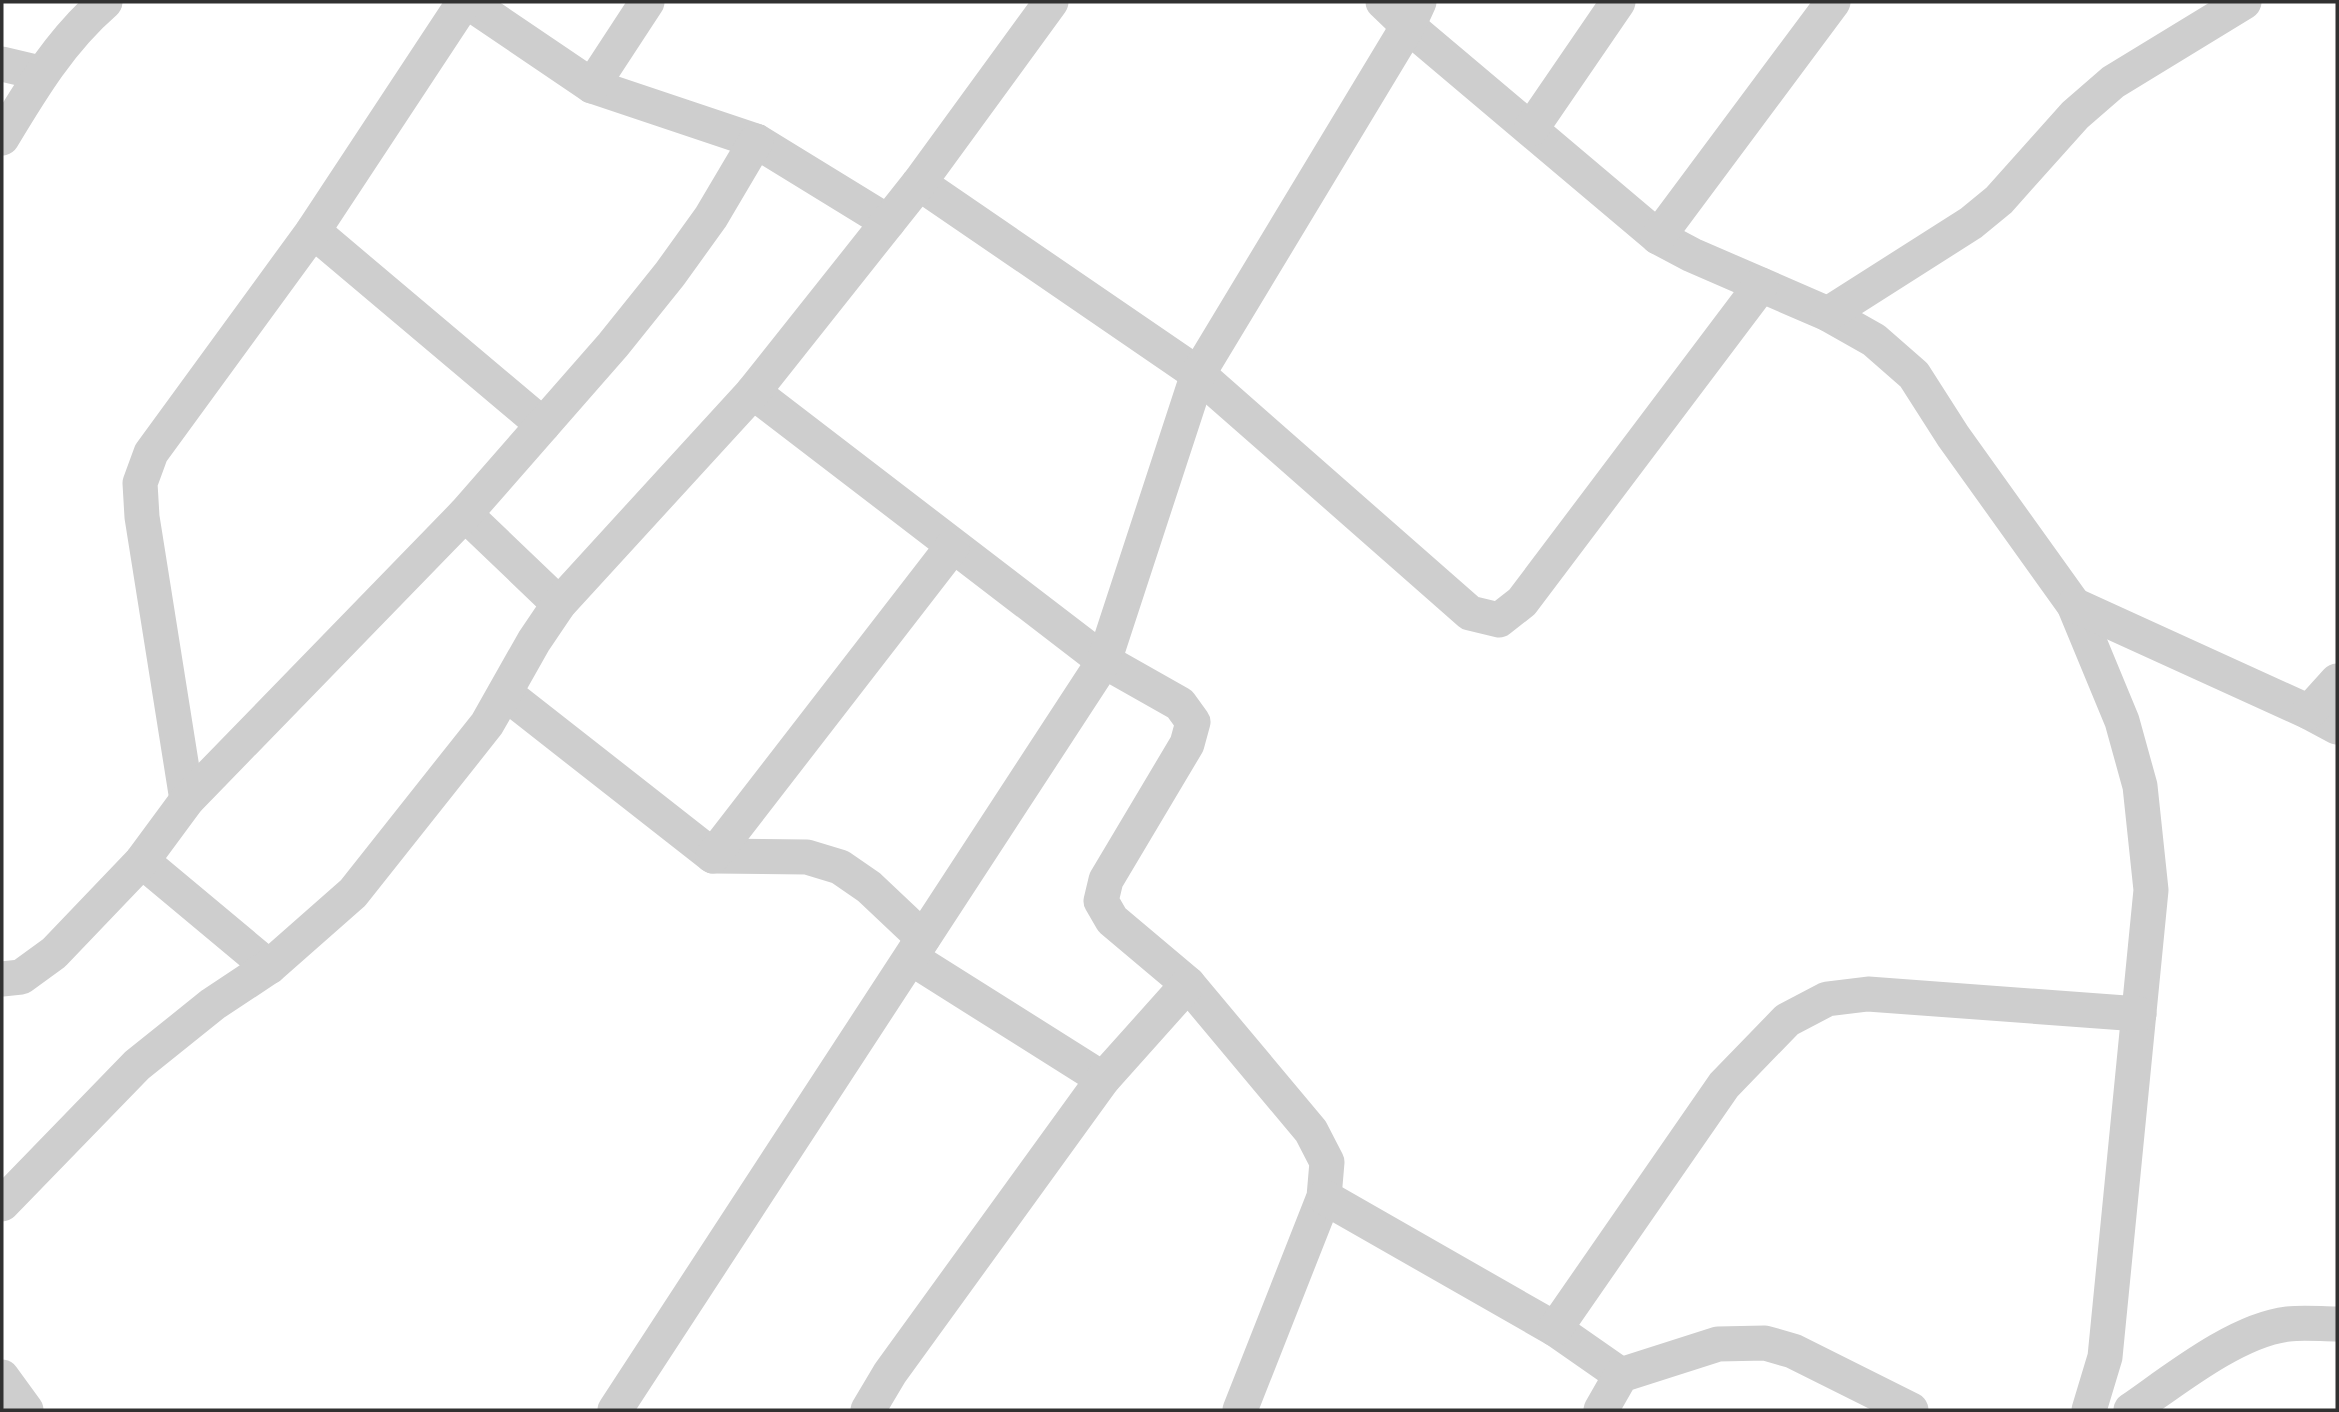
<svg xmlns="http://www.w3.org/2000/svg" width="2339" height="1412" font-family="Poppins,sans-serif">
<rect width="100%" height="100%" fill="#fff"/>
<g fill="none" stroke-linecap="round" stroke-linejoin="round">
<g stroke="#cecece" stroke-width="35">
<polyline points="468,2 592,86 756,141 888,222"/>
<polyline points="1383,2 1408,26 1658,237 1692,255 1828,314 1874,340 1914,375 1953,436 2074,605 2122,721 2140,786 2151,890 2105,1357 2089,1410"/>
<polyline points="2,64 40,73"/>
<polyline points="592,86 647,2"/>
<polyline points="1531,129 1618,2"/>
<path d="M 2,138 C 32,88 61,40 105,2"/>
<polyline points="919,183 1198,374 1470,613 1499,620 1522,602 1761,285"/>
<polyline points="313,231 543,425"/>
<polyline points="1658,237 1833,2"/>
<polyline points="1828,314 1971,223 1999,200 2075,115 2113,82 2244,2"/>
<polyline points="753,392 1104,661 1180,704 1193,722 1187,744 1106,880 1101,901 1112,920 1188,984 1311,1131 1327,1162 1324,1197 1240,1410"/>
<polyline points="465,514 559,604"/>
<polyline points="2074,605 2309,712 2337,727"/>
<polyline points="505,693 713,856 807,857 840,867 869,887 923,938"/>
<polyline points="2309,712 2337,681"/>
<polyline points="187,800 142,517 140,483 151,453 313,231 464,2"/>
<polyline points="713,856 952,547"/>
<polyline points="142,861 269,967"/>
<polyline points="911,958 1103,1079"/>
<polyline points="2,979 21,977 54,953 142,861 187,800 465,514 613,345 670,274 711,217 756,141"/>
<polyline points="1324,1197 1555,1329 1621,1375"/>
<polyline points="2,1204 137,1065 213,1004 269,967 353,893 487,724 534,641 559,604 753,392 919,183 1051,2"/>
<polyline points="1555,1329 1724,1085 1787,1020 1827,999 1868,994 2139,1014"/>
<polyline points="2,1377 26,1410"/>
<polyline points="615,1410 1104,661 1198,374 1408,26 1419,2"/>
<polyline points="868,1410 890,1373 1103,1079 1188,984"/>
<polyline points="1601,1410 1621,1375 1718,1344 1765,1343 1793,1351 1911,1410"/>
<path d="M 2131,1410 C 2173,1381 2236,1330 2288,1324 C 2304,1322 2321,1324 2337,1324"/>
</g>
</g>
<rect width="2339" height="1412" fill="none" stroke="#313131" stroke-width="7"/>
</svg>
